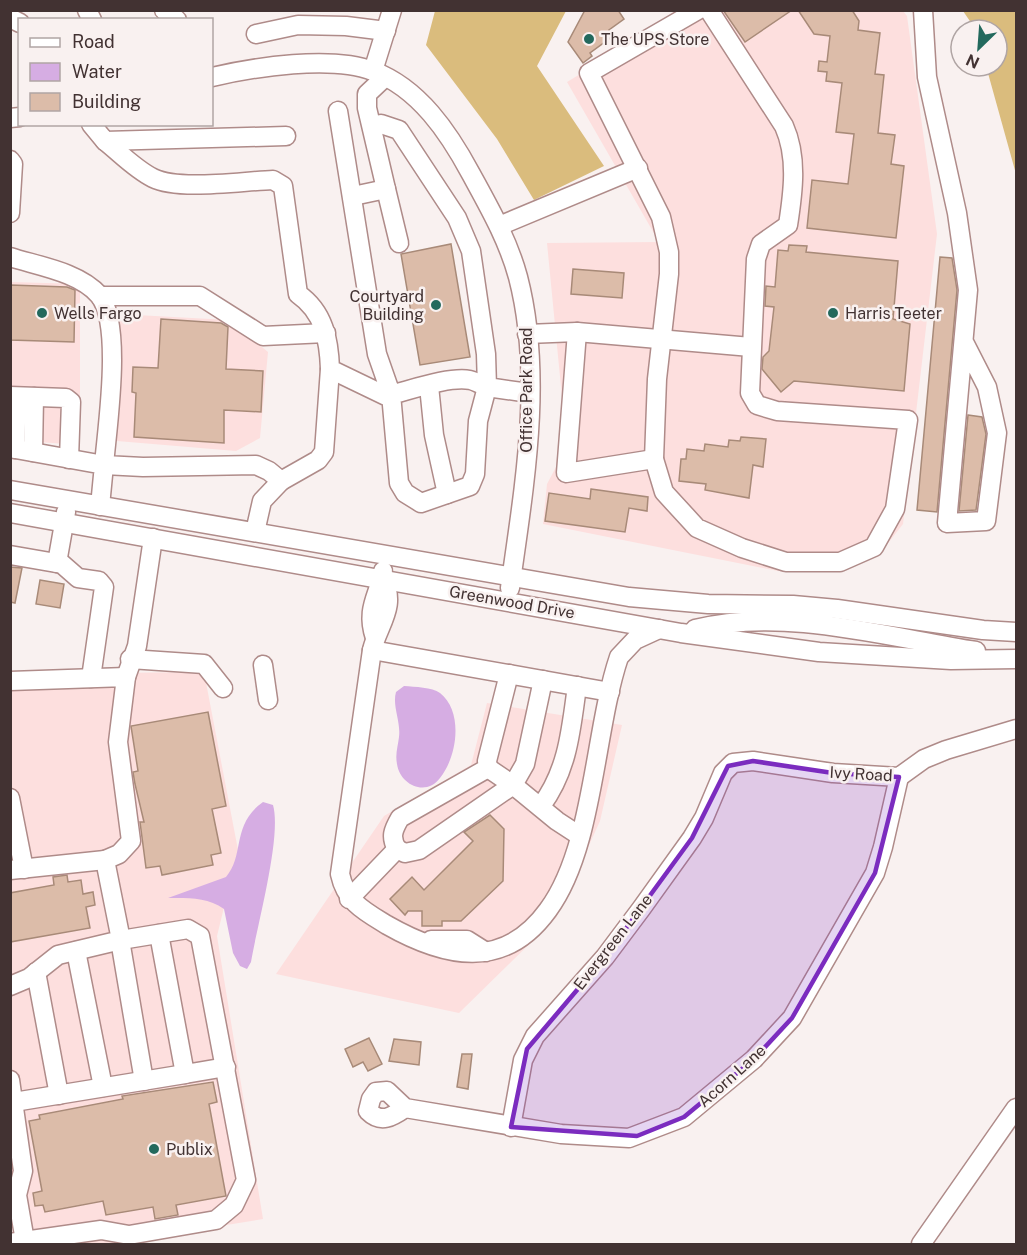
<svg xmlns="http://www.w3.org/2000/svg" width="1027" height="1255" font-family="'Public Sans',sans-serif">
<rect width="100%" height="100%" fill="#f9f1f0"/>
<g fill="#fddfde">
<polygon points="685,11 903,11 907,16 937,234 903,524 878,556 783,572 543,524 547,484 556,467 562,397 547,243 659,242 567,82"/>
<polygon points="11,282 80,284 80,445 11,440"/>
<polygon points="118,314 229,320 268,352 260,438 236,451 117,441"/>
<polygon points="204,672 238,850 217,936 263,1219 108,1244 19,1244 10,1210 10,674"/>
<polygon points="487,703 622,725 600,821 556,918 459,1013 276,974 384,816 471,765"/>
</g>
<g fill="#dabc7d">
<polygon points="435,11 566,11 537,66 604,166 534,200 497,139 426,45"/>
<polygon points="963,11 1016,11 1016,174 986,66 997,66 997,30 976,30"/>
</g>
<g fill="#d6ade3">
<path d="M 404,686 C 415,687 432,687 440,693 C 464,712 457,757 440,778 C 426,797 400,785 397,764 C 395,754 398,746 399,737 C 401,721 392,706 396,692 Z"/>
<path d="M 263,802 L 273,805 C 282,836 257,926 251,962 L 247,969 L 240,966 L 233,953 L 224,909 C 207,897 189,898 168,898 L 226,877 C 245,855 231,825 263,802 Z"/>
</g>
<g fill="#dcbca9" stroke="#a88a78" stroke-width="1.5">
<polygon points="585,10 618,10 624,19 609,30 613,36 590,53 592,56 583,63 568,42"/>
<polygon points="723,10 792,10 745,42"/>
<polygon points="798,10 852,10 859,21 858,30 880,33 875,74 884,75 878,133 895,135 891,164 904,166 896,238 807,228 812,180 848,184 854,134 836,132 842,83 826,81 827,72 818,71 819,61 827,62 830,36 814,34"/>
<polygon points="451,244 470,357 420,365 401,254"/>
<polygon points="789,245 807,246 806,252 898,261 893,319 910,324 904,391 794,381 781,392 762,369 763,357 769,351 774,307 765,306 766,286 775,287 778,250 788,251"/>
<polygon points="940,257 952,258 957,290 937,512 917,510"/>
<polygon points="573,269 624,273 622,298 571,294"/>
<polygon points="10,285 67,287 75,290 74,342 10,340"/>
<polygon points="161,319 221,323 228,327 226,369 263,371 261,412 224,410 224,443 134,437 136,393 132,392 133,367 158,368"/>
<polygon points="968,415 982,417 986,434 976,510 959,511"/>
<polygon points="741,437 766,439 763,467 753,465 749,498 705,490 706,484 679,481 681,459 686,459 687,449 704,451 705,444 728,447 729,440 740,441"/>
<polygon points="591,489 648,497 647,511 629,508 625,532 545,521 549,493 590,499"/>
<polygon points="10,567 22,568 15,603 10,602"/>
<polygon points="40,580 64,584 60,608 36,604"/>
<polygon points="208,712 226,806 212,809 221,853 211,855 213,865 162,875 160,866 146,868 140,822 144,822 135,784 133,772 138,771 131,726"/>
<polygon points="490,815 504,829 503,881 461,921 442,921 442,926 422,926 422,911 408,911 405,915 390,899 412,877 424,890 473,841 464,832"/>
<polygon points="67,875 68,882 81,880 83,894 93,892 95,905 86,907 90,928 10,942 10,893 54,885 53,877"/>
<polygon points="369,1038 382,1064 368,1071 363,1062 353,1067 345,1049"/>
<polygon points="394,1039 421,1042 419,1065 389,1061"/>
<polygon points="462,1054 472,1054 468,1089 457,1087"/>
<polygon points="213,1082 217,1102 209,1104 226,1196 176,1205 178,1215 155,1219 153,1207 106,1215 103,1201 45,1212 43,1205 35,1206 33,1193 42,1191 29,1121 40,1119 39,1115 123,1099 122,1096"/>
</g>
<g fill="none" stroke-linecap="round" stroke-linejoin="round">
<defs>
<g id="minor">
<polyline points="87,10 92,20"/>
<polyline points="164,10 177,20"/>
<path d="M 698,10 L 589,73 L 661,217 L 669,252 L 669,274 L 657,379 L 654,459 L 664,492 L 697,528 L 742,548 L 786,562 L 840,562 L 874,547 L 895,509 L 908,420 L 777,411 L 757,405 L 750,393 L 756,259 L 761,244 L 788,225 C 793,193 798,157 784,126 L 709,10"/>
<polyline points="923,10 927,77 957,213 968,290 947,523 986,521 997,433 987,387 964,342"/>
<polyline points="10,18 20,23"/>
<polyline points="256,34 298,25 346,26 386,31"/>
<polyline points="373,71 392,10"/>
<path d="M 212,77 C 255,67 331,55 373,71 C 419,88 449,133 471,174 C 489,207 508,240 518,277 C 544,377 524,487 510,588"/>
<polyline points="10,118 20,117"/>
<polyline points="91,124 105,141 286,136"/>
<polyline points="372,126 381,124 399,130 457,218 471,251 486,354 487,387 529,393"/>
<path d="M 105,141 C 120,153 135,169 153,178 C 179,191 242,181 273,180 L 283,186 L 298,294 C 324,312 329,340 330,369 L 386,396 C 408,391 448,376 470,380 C 475,381 482,385 487,387 L 478,421 L 475,474 L 470,486 L 421,503 L 405,493 L 399,483 L 391,394 L 377,354 L 338,111"/>
<polyline points="10,160 13,164 10,213"/>
<polyline points="386,189 399,243"/>
<polyline points="353,196 386,189 367,108 367,94 385,77"/>
<polyline points="499,226 638,168"/>
<path d="M 10,257 C 38,266 79,272 99,295 C 123,324 107,428 104,465 L 143,467 L 256,465 L 269,471 L 281,481 L 262,501 L 255,532"/>
<polyline points="100,296 200,296 263,336 326,333"/>
<polyline points="577,332 566,473 654,459"/>
<polyline points="527,334 577,332 751,347"/>
<polyline points="429,386 434,435 447,494"/>
<polyline points="10,396 66,398 71,402 69,459"/>
<polyline points="10,448 104,465 100,506"/>
<polyline points="15,449 17,397"/>
<polyline points="33,452 34,397"/>
<polyline points="281,481 318,460 324,452 330,369"/>
<polyline points="10,490 629,597 708,604 793,605 837,609 983,630 1016,632"/>
<polyline points="10,513 681,633 819,652 951,660 1016,659"/>
<polyline points="10,555 62,564 78,578 99,581 104,587 91,678"/>
<polyline points="57,563 66,512"/>
<path d="M 382,579 C 398,605 378,625 372,650 L 340,874 C 346,902 364,911 387,925 C 445,958 504,971 548,910 C 594,848 594,731 619,657 L 635,640 L 659,629"/>
<path d="M 695,629 C 785,607 886,637 976,651"/>
<path d="M 375,638 C 365,608 379,596 383,571"/>
<polyline points="372,650 610,692"/>
<polyline points="130,659 204,664 223,688"/>
<polyline points="263,665 268,700"/>
<polyline points="126,677 137,646 153,538"/>
<polyline points="10,681 126,677 118,742 131,841 119,854 105,860 121,940 58,955 29,978 10,986"/>
<polyline points="488,768 513,785 525,764 543,680"/>
<polyline points="10,798 24,869"/>
<path d="M 541,806 C 568,770 571,730 577,686"/>
<path d="M 397,849 C 390,837 393,830 400,818 L 488,768 L 487,761 L 509,674"/>
<polyline points="10,870 105,860"/>
<polyline points="349,899 397,849 405,853 419,850 513,785 557,821 580,836"/>
<polyline points="159,934 185,1074 226,1067"/>
<polyline points="120,940 144,1081"/>
<polyline points="431,940 467,940 486,952"/>
<polyline points="76,951 103,1087"/>
<polyline points="36,972 59,1095"/>
<polyline points="10,1080 23,1171 17,1195 25,1241"/>
<polyline points="14,1102 185,1074"/>
<path d="M 405,1108 C 392,1117 381,1124 368,1111 L 371,1099 L 376,1092 L 387,1091 L 405,1108 L 561,1134 L 629,1138 L 684,1117 L 754,1059 L 792,1018 L 875,873 L 883,847 L 899,777"/>
<polyline points="511,1127 523,1060 535,1036 605,957 641,909 692,838 704,818 723,773 733,763 753,761 833,773 899,777 924,759 946,750 1016,729"/>
<polyline points="10,1243 101,1230 129,1235 216,1220 234,1205 246,1180 200,936 188,929 121,940"/>
<polyline points="921,1244 1016,1108"/>
</g>
</defs>
<use href="#minor" stroke="#af8b89" stroke-width="21"/>
<use href="#minor" stroke="#fff" stroke-width="18"/>
</g>
<path fill="#7b2cbf" fill-opacity="0.2" stroke="#7b2cbf" stroke-width="4.5" stroke-linejoin="round" d="M 753,761 L 833,773 L 899,777 L 875,873 L 792,1018 L 754,1059 L 684,1117 L 637,1136 L 511,1127 L 527,1049 L 605,957 L 692,838 L 728,766 Z"/>
<g fill="#23695d" stroke="#f9f1f0" stroke-width="2">
<circle cx="589" cy="39" r="6"/>
<circle cx="436" cy="305" r="6"/>
<circle cx="42" cy="313" r="6"/>
<circle cx="833" cy="313" r="6"/>
<circle cx="154" cy="1149" r="6"/>
</g>
<g text-anchor="middle" dominant-baseline="central" stroke-width="5" stroke-linejoin="round" paint-order="stroke">
<g font-size="16" fill="#423232" stroke="#f9f1f0" text-anchor="start">
<text x="601" y="39">The UPS Store</text>
<text x="424" y="296" text-anchor="end">Courtyard<tspan x="424" dy="18">Building</tspan></text>
<text x="54" y="313">Wells Fargo</text>
<text x="845" y="313">Harris Teeter</text>
<text x="166" y="1149">Publix</text>
</g>
<g font-size="16" fill="#423232" stroke="#f9f1f0">
<text transform="translate(526 390) rotate(-90)">Office Park Road</text>
<text transform="translate(512 602) rotate(10)">Greenwood Drive</text>
<text transform="translate(861 774) rotate(3)">Ivy Road</text>
<text transform="translate(613 942) rotate(-52)">Evergreen Lane</text>
<text transform="translate(732 1076) rotate(-42)">Acorn Lane</text>
</g>
</g>
<rect width="1027" height="1255" fill="none" stroke="#423232" stroke-width="24"/>
<rect x="18" y="18" width="195" height="108" fill="#f9f1f0" stroke="#b0a5a4" stroke-width="1.5"/>
<rect x="30" y="38" width="30" height="9" fill="#ffffff" stroke="#b0a5a4" stroke-width="1.5"/>
<text x="72" y="48" font-size="18" fill="#423232">Road</text>
<rect x="30" y="63" width="30" height="18" fill="#d6ade3" stroke="#b0a5a4" stroke-width="1.5"/>
<text x="72" y="78" font-size="18" fill="#423232">Water</text>
<rect x="30" y="93" width="30" height="18" fill="#dcbca9" stroke="#b0a5a4" stroke-width="1.5"/>
<text x="72" y="108" font-size="18" fill="#423232">Building</text>
<g transform="translate(979 48) rotate(205)"><circle r="28" fill="#f9f1f0" stroke="#b0a5a4" stroke-width="1.5"/>
<path d="M0-4.5L10 22L0 15L-10 22Z" fill="#23695d"/>
<text y="-9" font-size="16" font-weight="bold" text-anchor="middle" fill="#423232">N</text>
</g>
</svg>
